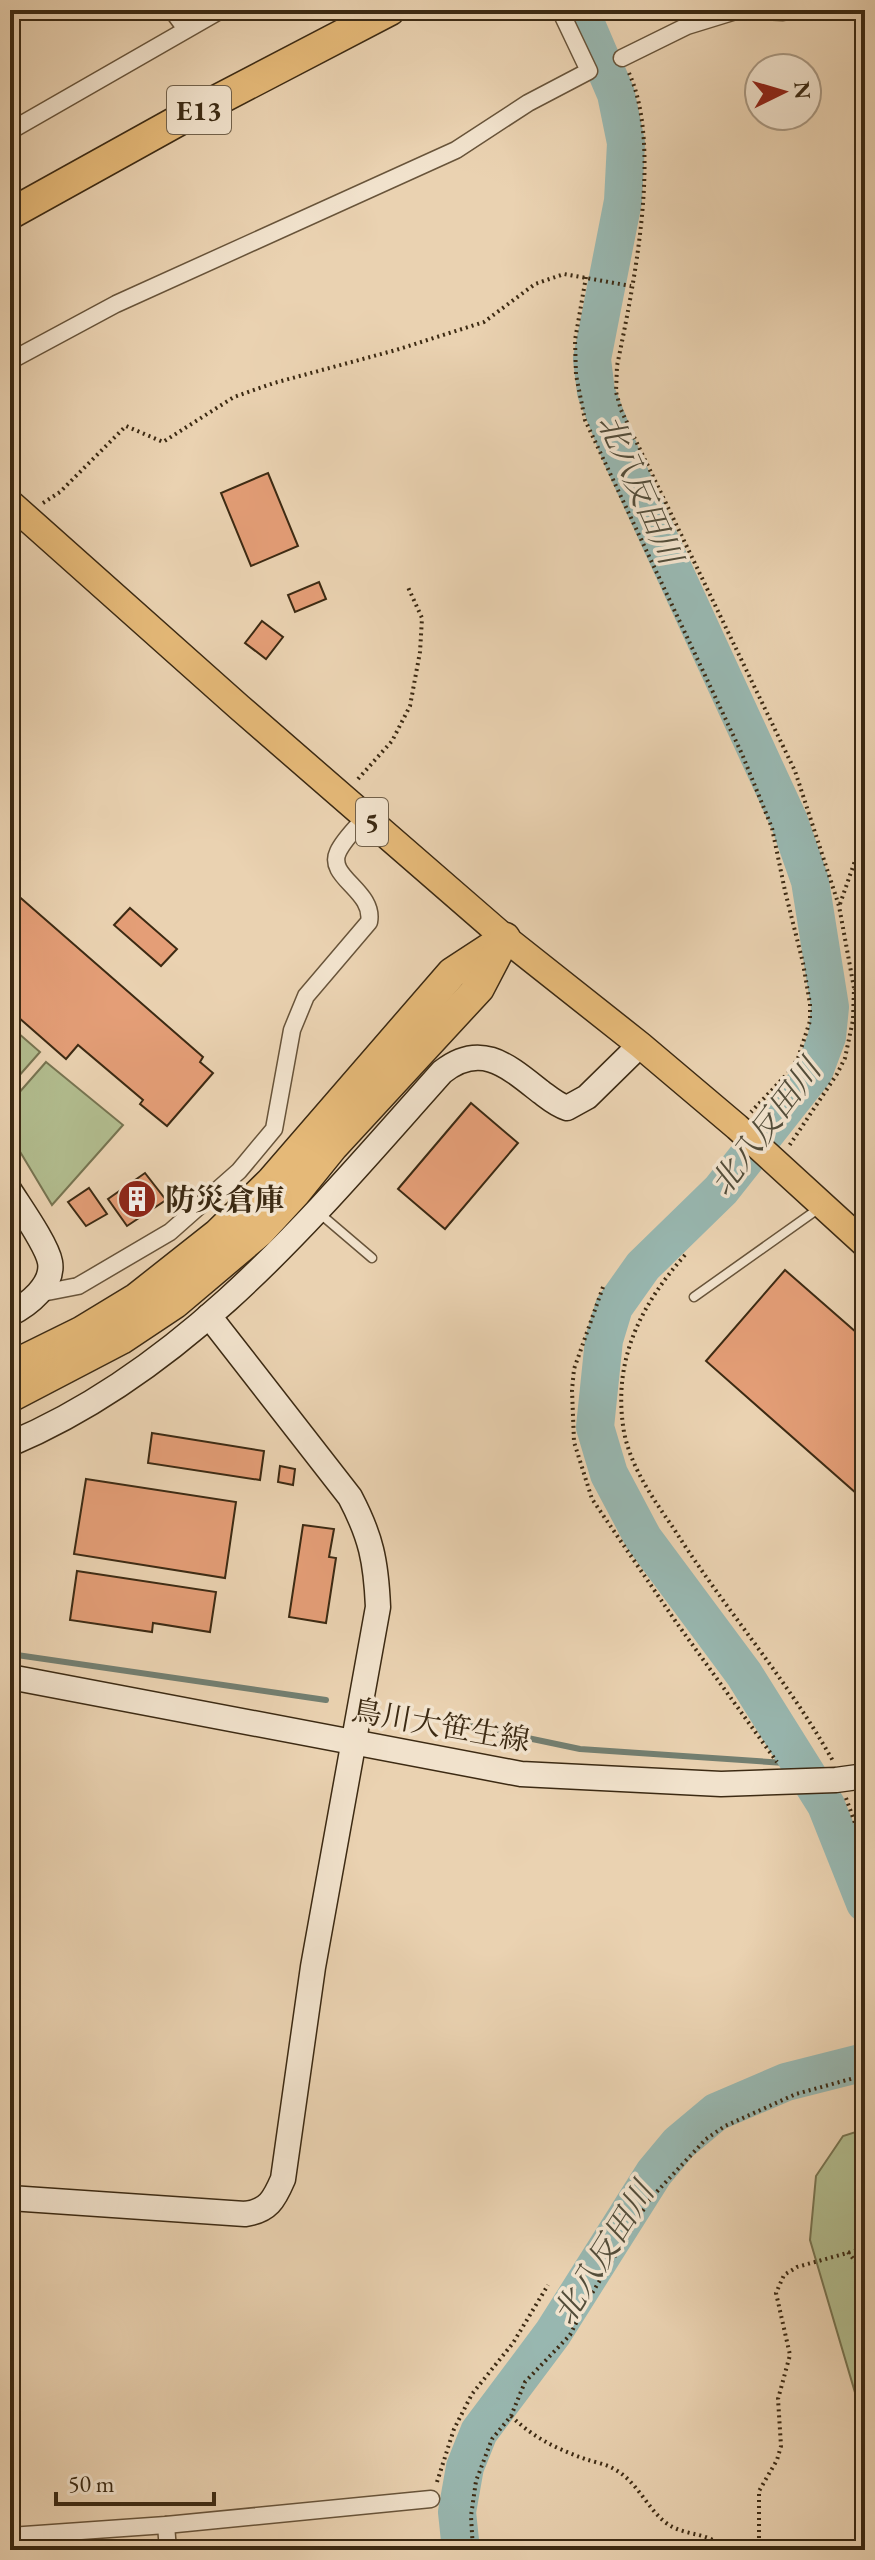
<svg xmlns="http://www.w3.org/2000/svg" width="875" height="2560" font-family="'EB Garamond','Noto Serif JP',serif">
<rect width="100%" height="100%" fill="#ead2b1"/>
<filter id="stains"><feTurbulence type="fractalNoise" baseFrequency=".0025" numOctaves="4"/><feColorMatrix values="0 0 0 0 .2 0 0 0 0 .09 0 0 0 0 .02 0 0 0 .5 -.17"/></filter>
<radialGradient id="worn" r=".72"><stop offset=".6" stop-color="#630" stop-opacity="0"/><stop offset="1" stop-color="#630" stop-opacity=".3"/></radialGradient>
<g fill="#b2bd8f" stroke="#777451" stroke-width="2">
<polygon points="10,1026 40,1052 10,1086"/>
<polygon points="46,1062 123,1125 52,1205 10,1135 10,1103"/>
<polygon points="865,2129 865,2449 864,2423 810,2240 816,2176 843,2136"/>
</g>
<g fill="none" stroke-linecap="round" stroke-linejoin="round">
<g stroke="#737f71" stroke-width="6">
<polyline points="10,1654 326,1700"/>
<polyline points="432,1718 580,1749 800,1764"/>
</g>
<g stroke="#98b7b0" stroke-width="38">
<polyline points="580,10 616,94 626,143 623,201 592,359 596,392 623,460 789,821 810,881 830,1007 827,1037 814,1072 721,1190 643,1266 614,1307 604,1340 595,1427 609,1474 643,1538 744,1674 826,1805 865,1903"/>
<polyline points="461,2550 457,2512 465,2467 479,2432 553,2333 654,2173 679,2143 716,2112 786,2082 865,2062"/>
</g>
</g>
<g fill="#e49e77" stroke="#3c2a13" stroke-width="2">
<polygon points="268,473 298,546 251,566 221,493"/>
<polygon points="319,582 326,599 295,612 288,595"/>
<polygon points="262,621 283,637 266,659 245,643"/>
<polygon points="15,893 203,1057 200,1062 213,1073 167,1126 140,1104 143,1100 78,1045 66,1059 10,1010 10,898"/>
<polygon points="130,908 177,949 161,966 114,925"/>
<polygon points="471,1103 518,1143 445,1229 398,1189"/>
<polygon points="145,1173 166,1200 127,1226 108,1199"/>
<polygon points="89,1188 107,1214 86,1226 68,1202"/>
<polygon points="785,1270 865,1340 865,1501 706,1361"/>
<polygon points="152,1433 264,1451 260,1480 148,1463"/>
<polygon points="280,1466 295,1469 293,1485 278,1482"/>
<polygon points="86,1479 236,1502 225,1578 74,1554"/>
<polygon points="303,1525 334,1529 329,1557 336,1558 326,1623 289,1617"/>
<polygon points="77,1571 216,1592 210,1632 153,1623 152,1632 70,1620"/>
</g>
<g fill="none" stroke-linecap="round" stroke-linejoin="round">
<defs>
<g id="lane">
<polyline points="318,1212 372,1258"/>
<polyline points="694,1297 818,1209"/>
</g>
<g id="street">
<polyline points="172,10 186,29"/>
<polyline points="740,10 783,12 789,10"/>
<polyline points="622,58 687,26 739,10"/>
<polyline points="10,131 221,10"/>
<polyline points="10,361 116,304 456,150 528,103 589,71 560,10"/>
<path d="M 37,1294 L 78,1286 L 170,1232 L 239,1171 L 274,1129 L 292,1030 L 306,996 L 369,922 C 375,891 326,877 338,852 C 344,839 357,827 366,817"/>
<polyline points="166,2525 168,2550"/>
<polyline points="10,2536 166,2525 431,2499"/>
</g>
<g id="secondary">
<path d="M 10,1191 C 20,1207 47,1245 50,1262 C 54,1285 28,1305 10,1314"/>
<path d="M 10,1444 C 190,1368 316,1213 442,1072 C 481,1041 508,1066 541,1092 C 549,1098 557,1105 567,1108 L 587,1097 L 640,1045"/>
<polyline points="10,1677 521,1774 721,1784 836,1780 865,1776"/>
<path d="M 10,2198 L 245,2214 C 268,2211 274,2200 283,2179 L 313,1967 L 378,1607 C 376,1561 371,1537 350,1497 L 209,1316"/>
</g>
<polyline id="primary" points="10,503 239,707 505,938 640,1045 737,1127 865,1244"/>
<g id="highway">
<polyline points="10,214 183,118 390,10"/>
<polyline points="10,1367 81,1332 137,1298 218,1234 271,1182 452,973 504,939"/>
<polyline points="10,1397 121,1339 175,1303 259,1232 295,1193 333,1146 479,988 505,938"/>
</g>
</defs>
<use href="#lane" stroke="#68543a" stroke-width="11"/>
<use href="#street" stroke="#68543a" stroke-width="19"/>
<use href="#secondary" stroke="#3c2a13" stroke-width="27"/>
<use href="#primary" stroke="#3c2a13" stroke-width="29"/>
<use href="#highway" stroke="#3c2a13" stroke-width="33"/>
<g stroke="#3c2a13" stroke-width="4" stroke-dasharray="2 4" stroke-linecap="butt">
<path d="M 629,73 C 663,147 633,288 617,366 L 616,392 L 621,410 L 795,771 L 839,906 L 854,988 L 853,1020 L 845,1058 L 837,1074 L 789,1146"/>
<polyline points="586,277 575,340 576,375 585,420 742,754 772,828 785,891 803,963 810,1004 810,1021 798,1058 788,1073 751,1112"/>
<polyline points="43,503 60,492 126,426 163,442 234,397 274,383 396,350 484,322 535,284 564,274 631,286"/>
<polyline points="358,779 392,741 410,706 420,652 422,618 407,585"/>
<polyline points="840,904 865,832"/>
<polyline points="854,988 865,993"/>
<path d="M 685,1255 C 640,1306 612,1361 624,1432 C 631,1468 654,1500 674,1529 C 724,1608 787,1679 833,1761"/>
<polyline points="603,1287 574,1369 572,1390 574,1442 592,1499 676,1622 777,1762"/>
<polyline points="846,1798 865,1851"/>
<polyline points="848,2252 865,2274"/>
<path d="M 511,2416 C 534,2438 555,2448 585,2459 C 594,2462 606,2464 614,2469 C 637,2481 647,2508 665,2522 C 685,2538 709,2530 725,2550"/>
<polyline points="437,2482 454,2429 472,2394 513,2343 548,2285"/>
<polyline points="473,2550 471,2516 476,2481 492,2439 511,2416 525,2382 570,2335 586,2303 650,2199 706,2139 725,2126 796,2094 865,2075"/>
<polyline points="759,2550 759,2491 777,2460 781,2446 778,2399 790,2355 776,2293 784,2275 797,2267 865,2248"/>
</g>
<use href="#lane" stroke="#f1e2cc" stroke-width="8"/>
<use href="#street" stroke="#f1e2cc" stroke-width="16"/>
<use href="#secondary" stroke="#f1e2cc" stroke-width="24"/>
<use href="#primary" stroke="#e5b978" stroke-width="26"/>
<use href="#highway" stroke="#e5b978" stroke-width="30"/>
</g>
<defs>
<symbol id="building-disc" viewBox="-11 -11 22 22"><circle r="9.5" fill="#8f2418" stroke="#f1e2cc"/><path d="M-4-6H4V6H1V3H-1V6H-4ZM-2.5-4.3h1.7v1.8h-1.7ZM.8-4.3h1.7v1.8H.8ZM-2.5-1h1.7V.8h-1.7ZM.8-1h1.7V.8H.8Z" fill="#fff"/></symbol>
</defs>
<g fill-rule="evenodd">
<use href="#building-disc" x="115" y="1177" width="44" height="44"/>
</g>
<g text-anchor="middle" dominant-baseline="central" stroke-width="7" stroke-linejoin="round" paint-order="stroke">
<g fill="#f1e2cc" stroke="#72614a" stroke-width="2">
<rect x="167" y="86" width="64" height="48" rx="6"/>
<rect x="356" y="798" width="32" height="48" rx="6"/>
</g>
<g font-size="28" font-weight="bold" fill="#3c2a13">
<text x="199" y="110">E13</text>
<text x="372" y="822">5</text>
</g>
<g font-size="30" font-weight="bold" fill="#3c2a13" stroke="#f1e2cc" text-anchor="start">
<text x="165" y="1199">防災倉庫</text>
</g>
<g font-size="30" fill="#3c2a13" stroke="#f1e2cc">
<text transform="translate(441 1725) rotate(10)">鳥川大笹生線</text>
</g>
<g font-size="32" font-style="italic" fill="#534d3a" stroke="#f1e2cc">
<text transform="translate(640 489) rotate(66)">北八反田川</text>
<text transform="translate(765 1127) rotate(-53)">北八反田川</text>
<text transform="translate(603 2253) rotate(-58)">北八反田川</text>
</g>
</g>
<rect width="875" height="2560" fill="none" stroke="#ead2b1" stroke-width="40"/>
<rect x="12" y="12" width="851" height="2536" fill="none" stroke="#3c2a13" stroke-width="4"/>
<rect x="20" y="20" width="835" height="2520" fill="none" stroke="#3c2a13" stroke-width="2"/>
<g transform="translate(783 92) rotate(85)"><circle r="38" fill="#f1e2cc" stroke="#a99882" stroke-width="2"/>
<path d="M0-6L14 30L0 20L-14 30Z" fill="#8f2418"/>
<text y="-12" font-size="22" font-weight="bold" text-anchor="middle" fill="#3c2a13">N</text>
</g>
<path d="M56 2492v12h158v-12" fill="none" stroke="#3c2a13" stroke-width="4"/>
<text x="68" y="2492" font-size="24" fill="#3c2a13" stroke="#f1e2cc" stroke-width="6" paint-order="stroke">50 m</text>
<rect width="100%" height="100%" filter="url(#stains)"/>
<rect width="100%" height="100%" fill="url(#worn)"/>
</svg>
